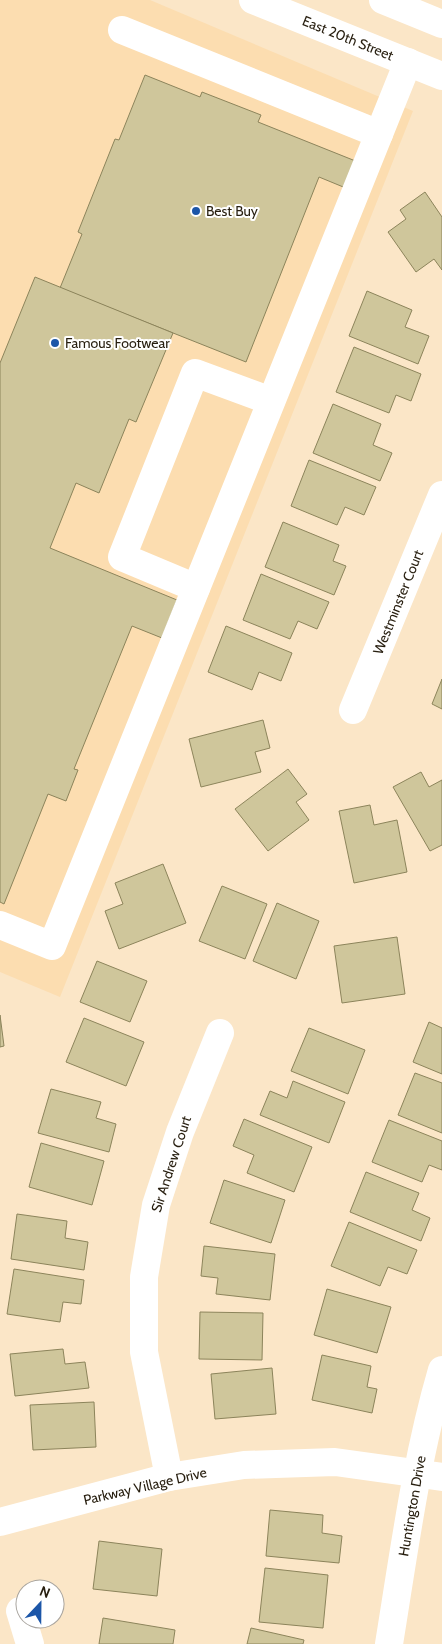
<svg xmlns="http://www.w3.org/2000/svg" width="442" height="1644" font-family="Cabin,sans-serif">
<rect width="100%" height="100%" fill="#fbe6c7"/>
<polygon fill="#fcddb0" points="0,0 150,0 413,111 60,997 0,972"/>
<g fill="#cfc69b" stroke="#8c845b">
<polygon points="145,75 200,97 202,92 261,115 258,122 363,164 353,191 319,177 246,362 60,288 82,234 78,232 115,139 119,140"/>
<polygon points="425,192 442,217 442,270 434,259 416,272 388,232 406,219 400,210"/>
<polygon points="35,277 173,333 136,422 129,419 99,493 76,483 50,548 177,600 162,638 132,626 74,769 78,770 66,801 48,794 4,904 0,902 0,363"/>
<polygon points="367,291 412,310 405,327 429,336 418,364 349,336"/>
<polygon points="354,347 421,374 411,401 396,395 389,413 336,392"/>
<polygon points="333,404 381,424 373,445 392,453 380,481 313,453"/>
<polygon points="309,460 376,487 364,515 345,507 337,525 291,506"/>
<polygon points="283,522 339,545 333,561 346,566 334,595 265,567"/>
<polygon points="261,574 329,602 317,629 298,621 290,639 243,620"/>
<polygon points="226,626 292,653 281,681 259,672 252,690 208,672"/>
<polygon points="442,679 442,709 432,704"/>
<polygon points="263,720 270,748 255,752 261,772 201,787 189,739"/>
<polygon points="288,769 307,794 296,802 309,820 268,851 235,809"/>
<polygon points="421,772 429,787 442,780 442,845 430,851 393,787"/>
<polygon points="370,805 374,825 397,820 407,872 354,883 339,811"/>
<polygon points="163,864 186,923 119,949 105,911 123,904 115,883"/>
<polygon points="222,886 267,904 245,959 199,941"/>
<polygon points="277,903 319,921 296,979 253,961"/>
<polygon points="397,937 405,994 342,1003 334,946"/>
<polygon points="97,961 147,981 130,1022 80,1002"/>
<polygon points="0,1015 4,1046 0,1047"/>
<polygon points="84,1018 144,1042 126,1086 66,1062"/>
<polygon points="429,1022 442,1028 442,1074 413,1062"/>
<polygon points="309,1028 365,1050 348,1094 291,1071"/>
<polygon points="415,1073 442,1083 442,1133 398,1115"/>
<polygon points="293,1081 345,1102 329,1143 260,1115 270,1091 287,1098"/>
<polygon points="51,1089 101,1102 96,1118 116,1124 109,1152 38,1133"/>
<polygon points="244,1119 312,1147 294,1192 247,1173 254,1155 233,1146"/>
<polygon points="389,1120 442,1141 442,1170 429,1165 422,1182 372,1162"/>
<polygon points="41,1143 104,1161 92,1205 29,1187"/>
<polygon points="366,1172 419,1193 412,1210 430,1218 421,1241 350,1212"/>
<polygon points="224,1180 285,1200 271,1243 210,1223"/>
<polygon points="17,1214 67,1221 65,1238 88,1242 84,1270 11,1259"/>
<polygon points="349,1222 417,1250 407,1274 388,1267 380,1286 331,1266"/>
<polygon points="204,1246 275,1254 270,1300 216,1294 218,1278 201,1276"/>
<polygon points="14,1269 84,1280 81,1304 63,1302 60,1322 7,1314"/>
<polygon points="327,1289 391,1307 377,1353 314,1335"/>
<polygon points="200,1312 263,1313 262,1360 199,1359"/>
<polygon points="63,1349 65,1364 85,1362 89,1388 15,1396 10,1354"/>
<polygon points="322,1355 371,1366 367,1387 377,1389 372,1413 312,1400"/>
<polygon points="272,1368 276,1414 215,1419 211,1374"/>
<polygon points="94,1402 96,1447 33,1450 30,1405"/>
<polygon points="270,1510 323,1515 322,1533 342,1536 339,1563 266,1556"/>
<polygon points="99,1541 162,1549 157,1596 93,1589"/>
<polygon points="265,1568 328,1575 323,1628 259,1622"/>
<polygon points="103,1618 175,1630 173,1644 99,1644"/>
<polygon points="251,1628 304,1640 303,1644 247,1644"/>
</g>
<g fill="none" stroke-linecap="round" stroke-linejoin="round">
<g stroke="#fff" stroke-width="28">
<polyline points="253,0 442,76"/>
<polyline points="383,0 442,24"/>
<polyline points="122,30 379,134"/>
<polyline points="196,588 122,557 195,373 271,401"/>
<polyline points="353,710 442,495"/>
<polyline points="0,925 52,946 408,62"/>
<polyline points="169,1477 144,1352 144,1277 156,1205 180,1132 220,1033"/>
<polyline points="0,1522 169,1477 244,1465 335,1462 442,1477"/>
<polyline points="20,1611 30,1644"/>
<path d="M 389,1644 C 404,1552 416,1459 442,1370"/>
</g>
</g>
<g fill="#1c56a8" stroke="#fff" stroke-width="2">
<circle cx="196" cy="211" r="5"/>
<circle cx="55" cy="343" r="5"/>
</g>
<g text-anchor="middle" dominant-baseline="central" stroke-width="4" stroke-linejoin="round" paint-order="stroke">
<g font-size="14" fill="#271e0f" stroke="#fff">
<text transform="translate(348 38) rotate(22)">East 20th Street</text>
<text transform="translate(398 602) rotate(-68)">Westminster Court</text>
<text transform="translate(171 1164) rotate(-72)">Sir Andrew Court</text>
<text transform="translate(145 1486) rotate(-13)">Parkway Village Drive</text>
<text transform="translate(412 1506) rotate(-80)">Huntington Drive</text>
</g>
<g font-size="14" fill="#271e0f" stroke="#fff" text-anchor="start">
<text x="206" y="211">Best Buy</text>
<text x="65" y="343">Famous Footwear</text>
</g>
</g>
<g transform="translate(40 1604) rotate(22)"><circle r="24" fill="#ffffff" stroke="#a9a59f"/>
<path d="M0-4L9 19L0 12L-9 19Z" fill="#1c56a8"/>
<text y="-8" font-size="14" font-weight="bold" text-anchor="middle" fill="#271e0f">N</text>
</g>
</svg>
